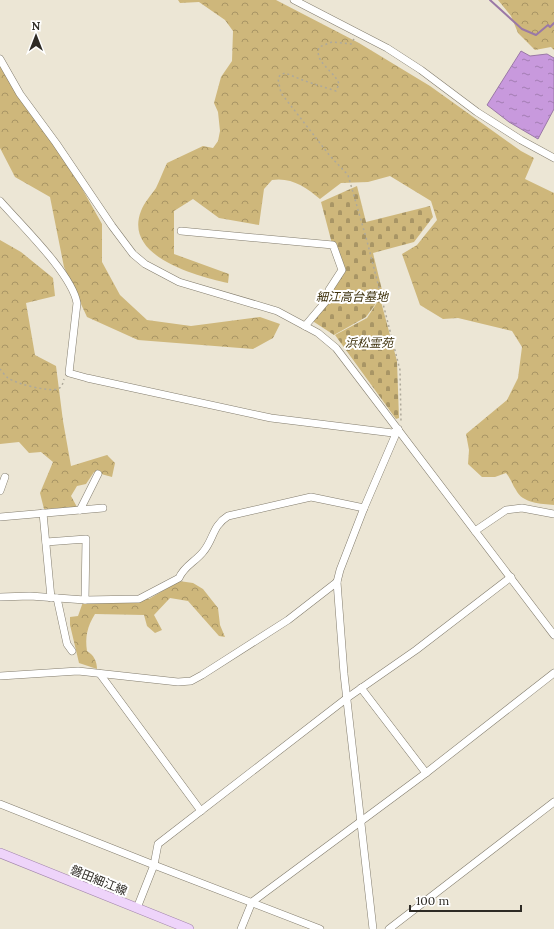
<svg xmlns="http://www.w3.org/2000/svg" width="554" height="929" font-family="Lora,'Noto Sans JP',serif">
<defs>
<pattern id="forest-crowns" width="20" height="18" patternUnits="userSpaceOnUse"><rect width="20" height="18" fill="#ceb77b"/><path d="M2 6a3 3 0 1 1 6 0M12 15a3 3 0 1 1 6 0" fill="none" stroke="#a89565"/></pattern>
<pattern id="cemetery-stones" width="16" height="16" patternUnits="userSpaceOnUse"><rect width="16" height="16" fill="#ceb77b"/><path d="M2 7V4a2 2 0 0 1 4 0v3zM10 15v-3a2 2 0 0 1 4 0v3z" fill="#a89565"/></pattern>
<pattern id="water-ripples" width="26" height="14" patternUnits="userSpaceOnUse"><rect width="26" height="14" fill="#c899dd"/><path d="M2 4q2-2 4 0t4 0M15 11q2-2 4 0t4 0" fill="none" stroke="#a37db3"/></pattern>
</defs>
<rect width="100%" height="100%" fill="#ece6d5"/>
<g fill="url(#forest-crowns)">
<path d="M 178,0 L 276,0 L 359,43 L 430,86 L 521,151 L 534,158 L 525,179 L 554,193 L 554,505 C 541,504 522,503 516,490 C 512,484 511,479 506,473 L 495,477 L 482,477 L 468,464 L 469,450 L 466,434 L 507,400 L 518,378 L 522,347 L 512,331 L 458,318 L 443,319 L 420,305 L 402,254 L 417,245 L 437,220 L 431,201 L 390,176 L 368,182 L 341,183 L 320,199 C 306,187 291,177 272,180 L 264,189 L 259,225 L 219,218 L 193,199 L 174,211 L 174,254 L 229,274 L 228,283 C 197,276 123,257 141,211 C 144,203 151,195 156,188 C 160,180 163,171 167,163 L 203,146 L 213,148 L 218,141 L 220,131 L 218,112 L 214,103 L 221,77 L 232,61 L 233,31 L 225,20 L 199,2 L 180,3 Z"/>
<polygon points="498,0 554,0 554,50 551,47 535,50 518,33 511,16"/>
<polygon points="0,55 10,77 61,151 102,224 102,262 120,295 147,320 191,326 260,317 280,324 273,338 253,349 138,340 87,317 64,267 50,197 15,177 0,148"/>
<polygon points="0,240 21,252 53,278 55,296 26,303 35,355 56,366 63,421 71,466 107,455 115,463 112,477 94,472 86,484 77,486 71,496 77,507 44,509 40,493 53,462 41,452 29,453 19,442 0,444"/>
<path d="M 179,581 L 193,583 L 203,589 L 218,608 L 220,625 L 225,637 L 219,636 L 188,601 L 170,598 L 154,615 L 162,630 L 155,633 L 147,626 L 144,615 L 95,614 C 87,627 85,637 87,651 C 94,655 97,662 97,669 L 79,663 L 70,625 L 70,617 L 78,616 L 83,602 L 149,599 Z"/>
</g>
<g fill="url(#cemetery-stones)">
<polygon points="357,186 366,222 430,206 433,217 414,242 373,253 383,294 366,317 334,335 308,318 327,299 340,274 321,202"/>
<polygon points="380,298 397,361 399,418 396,419 335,335 367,318"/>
</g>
<polygon fill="url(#water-ripples)" stroke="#9a78a6" points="521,51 530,56 547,54 554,58 554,109 538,139 509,122 487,105"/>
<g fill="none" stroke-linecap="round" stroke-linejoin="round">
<polyline stroke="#9a78a6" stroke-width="2" points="490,0 522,29 536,35 548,25 550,27 554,23"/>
<defs>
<g id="minor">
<polyline points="294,0 387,48 421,70 477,112 521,140 554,158"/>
<polyline points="0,59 20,94 56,143 112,226 133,254 145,264 179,282 277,311 318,333 336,348 554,635"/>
<path d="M 0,201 C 21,225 72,274 77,303 L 69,373 L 87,378 L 271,418 L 393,433 L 398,429"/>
<polyline points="181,231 333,245 342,270 329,290 327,300 305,326"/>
<polyline points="0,491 5,477"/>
<polyline points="80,510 98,474"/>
<polyline points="43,513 51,598"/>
<polyline points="0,517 103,508"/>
<polyline points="475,531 506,510 522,508 554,514"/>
<polyline points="46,542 86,539 85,600"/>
<polyline points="337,582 344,674 373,929"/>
<path d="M 0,597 L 30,596 L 85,600 L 139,599 L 179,578 C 184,566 195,562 203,552 C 214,539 212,526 228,516 L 311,497 L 364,508"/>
<polyline points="57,598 67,644 72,651"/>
<polyline points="100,674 201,811"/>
<polyline points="0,676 78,671 178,682 191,681 202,675 288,620 337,582 340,570 364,508 398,429"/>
<polyline points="361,688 426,773"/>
<polyline points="0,804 154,865 320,929"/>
<polyline points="137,908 154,865 158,844 347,698 416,650 511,577"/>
<polyline points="241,929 252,902 426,773 554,673"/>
<polyline points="389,929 554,802"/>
</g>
<polyline id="major" points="0,853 189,929"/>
</defs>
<use href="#minor" stroke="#827c6d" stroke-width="8"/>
<use href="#major" stroke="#a386ad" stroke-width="10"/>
<g stroke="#aea99b" stroke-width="1.5" stroke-dasharray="2 3" stroke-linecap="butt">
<path d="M 354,39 L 351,44 L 332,42 L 319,47 C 314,63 334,70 339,84 L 336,91 L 305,81 L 285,73 L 280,75 L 278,79 L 281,93 L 330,156 L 348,175 L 367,241 L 400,370 L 401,421"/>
<path d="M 0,369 C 2,371 5,376 8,378 C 17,384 48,392 58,389 C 62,387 63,383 64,379"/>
</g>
<use href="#minor" stroke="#fff" stroke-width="7"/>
<use href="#major" stroke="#eed4fa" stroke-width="9"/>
</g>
<g text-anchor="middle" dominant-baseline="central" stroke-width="4" stroke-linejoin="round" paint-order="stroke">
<g font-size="12" font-style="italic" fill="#3d300b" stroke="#fff">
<text x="352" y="296">細江高台墓地</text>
<text x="369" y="342">浜松霊苑</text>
</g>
<g font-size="12" fill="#2e2b25" stroke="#fff">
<text transform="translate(99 880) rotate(22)">磐田細江線</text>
</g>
</g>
<g transform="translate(36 36)" stroke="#ffffff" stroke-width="3" paint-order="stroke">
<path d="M0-3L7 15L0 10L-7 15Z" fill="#2e2b25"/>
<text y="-6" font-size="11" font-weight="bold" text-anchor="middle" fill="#2e2b25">N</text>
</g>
<path d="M410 905v6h111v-6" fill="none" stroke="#2e2b25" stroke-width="2"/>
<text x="416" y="905" font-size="12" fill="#2e2b25" stroke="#ffffff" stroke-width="3" paint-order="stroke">100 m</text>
</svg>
